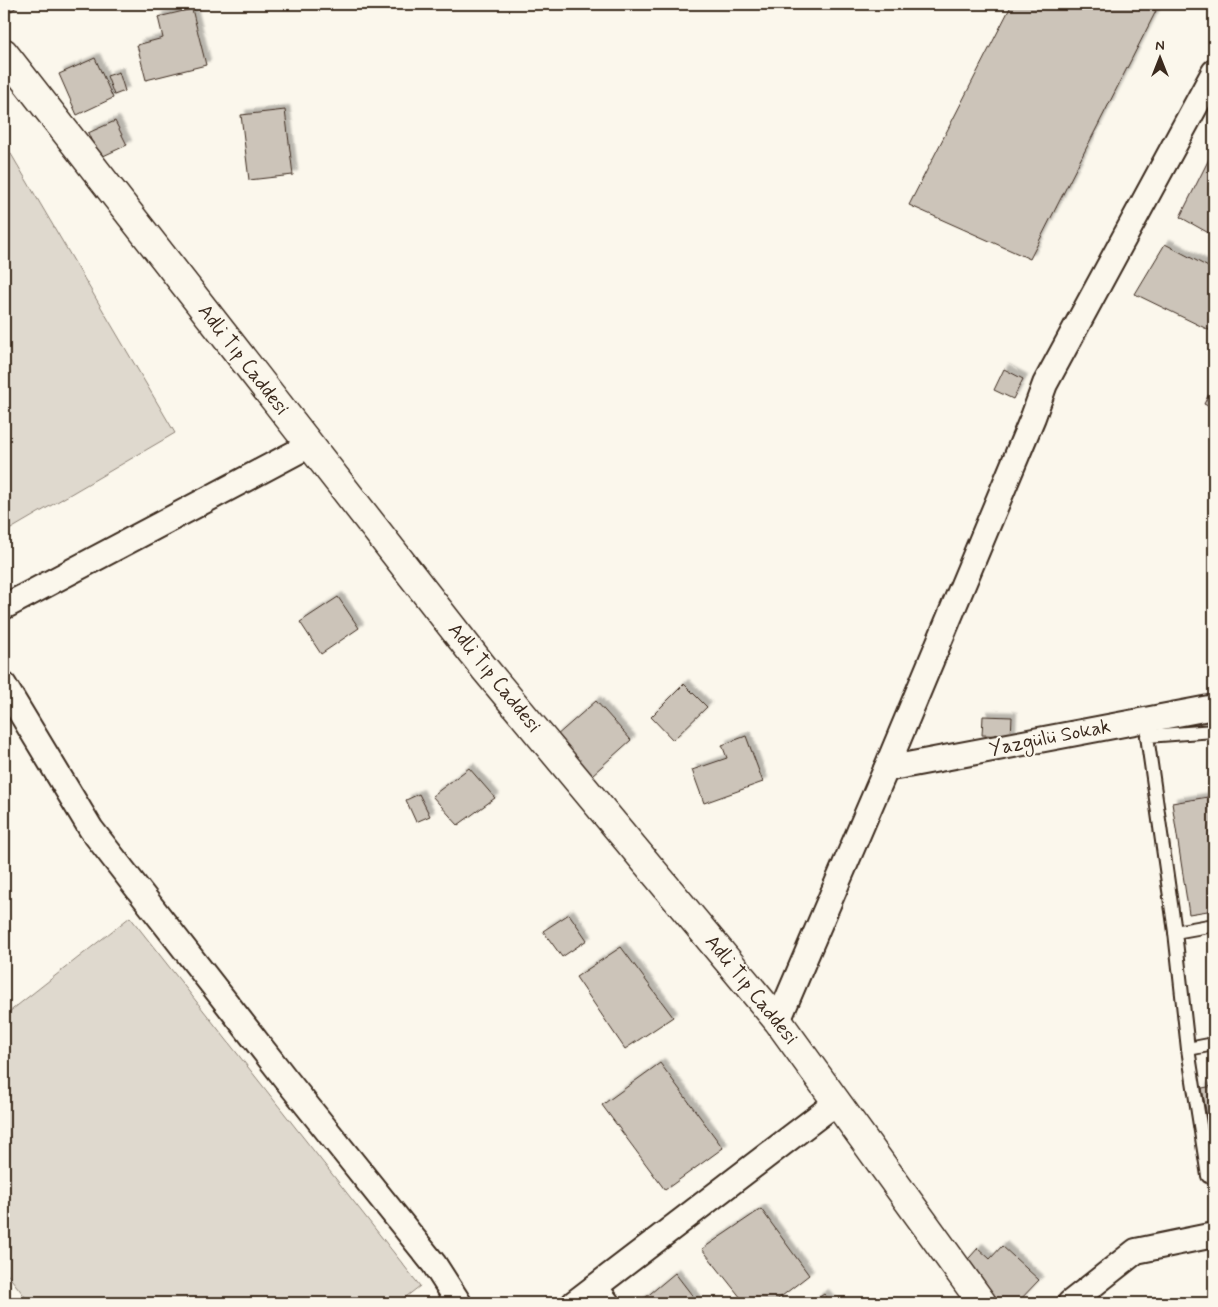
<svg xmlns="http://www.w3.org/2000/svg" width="1218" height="1307" font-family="Mynerve,sans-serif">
<defs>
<filter id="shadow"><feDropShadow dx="4.5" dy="-4.5" stdDeviation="1" flood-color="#0004"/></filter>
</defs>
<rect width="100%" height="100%" fill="#fbf7ec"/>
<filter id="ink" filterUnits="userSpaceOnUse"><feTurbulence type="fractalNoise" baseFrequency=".02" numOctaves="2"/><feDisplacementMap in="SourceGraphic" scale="10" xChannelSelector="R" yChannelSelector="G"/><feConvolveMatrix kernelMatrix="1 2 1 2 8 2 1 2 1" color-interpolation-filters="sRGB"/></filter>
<g filter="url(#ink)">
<g fill="#dfd9ce" stroke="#8d8276">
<polygon points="4,142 175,433 4,533"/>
<polygon points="130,917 420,1286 398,1303 30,1303 4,1270 4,1016"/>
</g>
<g fill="#ccc4b9" stroke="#3b2a1e" filter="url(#shadow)">
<polygon points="4,4 21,4 4,16"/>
<polygon points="1012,4 1142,4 1156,11 1030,259 909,205"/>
<polygon points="192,9 206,65 146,80 137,45 163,38 158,17"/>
<polygon points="95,58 113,98 77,115 59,74"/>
<polygon points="119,72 125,91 114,95 107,76"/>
<polygon points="285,110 293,175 249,180 241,115"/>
<polygon points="115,121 127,145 99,158 88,133"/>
<polygon points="1214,149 1214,236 1180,217"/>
<polygon points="1165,244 1214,270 1214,324 1211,331 1135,294"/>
<polygon points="1004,369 1023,379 1013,399 994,390"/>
<polygon points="1214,384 1214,409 1204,404"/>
<polygon points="338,597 359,628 321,654 300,622"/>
<polygon points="684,684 707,707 673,740 651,717"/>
<polygon points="596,701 631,740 592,775 556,736"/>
<polygon points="983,716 1012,717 1011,736 982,735"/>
<polygon points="746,736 763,782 704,803 692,770 727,758 722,745"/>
<polygon points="469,768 495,798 458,825 432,796"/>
<polygon points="419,794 430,816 416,822 406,800"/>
<polygon points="1214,796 1214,910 1189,914 1172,803"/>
<polygon points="569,914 587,940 562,957 543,931"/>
<polygon points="621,947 673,1017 625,1049 576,977"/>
<polygon points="660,1063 723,1148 665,1190 602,1105"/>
<polygon points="1214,1086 1214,1157 1202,1088"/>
<polygon points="761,1209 809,1275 773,1303 745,1303 702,1249"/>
<polygon points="1002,1246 1039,1280 1017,1303 1003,1303 962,1266 978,1248 990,1259"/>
<polygon points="675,1273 698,1303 639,1303"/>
<polygon points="824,1294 832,1303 811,1303"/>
</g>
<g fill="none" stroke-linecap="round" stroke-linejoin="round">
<defs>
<g id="lane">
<polyline points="1214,731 1147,736 1175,932 1188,1049 1208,1176 1214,1175"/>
<polyline points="1175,932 1214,925"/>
<polyline points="1188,1049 1214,1044"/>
</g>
<g id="street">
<polyline points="4,607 310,445"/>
<polyline points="4,685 91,829 285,1078 434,1264 459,1303"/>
<polyline points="886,769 1214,707"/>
<polyline points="778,1021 886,769 1033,417 1045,384 1214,72"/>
<polyline points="595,1287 607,1303"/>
<polyline points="574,1303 837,1102"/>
<polyline points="1070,1303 1136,1251 1214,1235"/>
</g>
<polyline id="secondary" points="4,53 484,668 778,1021 982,1303"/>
</defs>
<use href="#lane" stroke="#3b2a1e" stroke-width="16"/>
<use href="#street" stroke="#3b2a1e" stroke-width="28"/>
<use href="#secondary" stroke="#3b2a1e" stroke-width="31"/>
<use href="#lane" stroke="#fbf7ec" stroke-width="12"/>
<use href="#street" stroke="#fbf7ec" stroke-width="24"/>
<use href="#secondary" stroke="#fbf7ec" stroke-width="28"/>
</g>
</g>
<g text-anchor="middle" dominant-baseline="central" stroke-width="4" stroke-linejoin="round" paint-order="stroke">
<g font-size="20" fill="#3b2a1e" stroke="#fbf7ec">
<text transform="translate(243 360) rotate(52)">Adli Tıp Caddesi</text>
<text transform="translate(494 678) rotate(51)">Adli Tıp Caddesi</text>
<text transform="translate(1050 738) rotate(-11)">Yazgülü Sokak</text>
<text transform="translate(751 990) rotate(51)">Adli Tıp Caddesi</text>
</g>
</g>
<rect width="1218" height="1307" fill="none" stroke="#fbf7ec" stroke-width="20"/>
<rect x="10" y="10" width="1198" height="1287" fill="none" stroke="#3b2a1e" stroke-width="2" filter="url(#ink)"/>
<g transform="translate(1160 58)" stroke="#fbf7ec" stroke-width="4" paint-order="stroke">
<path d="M0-4L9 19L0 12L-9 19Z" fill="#3b2a1e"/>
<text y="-8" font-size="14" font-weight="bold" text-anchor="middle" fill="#3b2a1e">N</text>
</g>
</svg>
